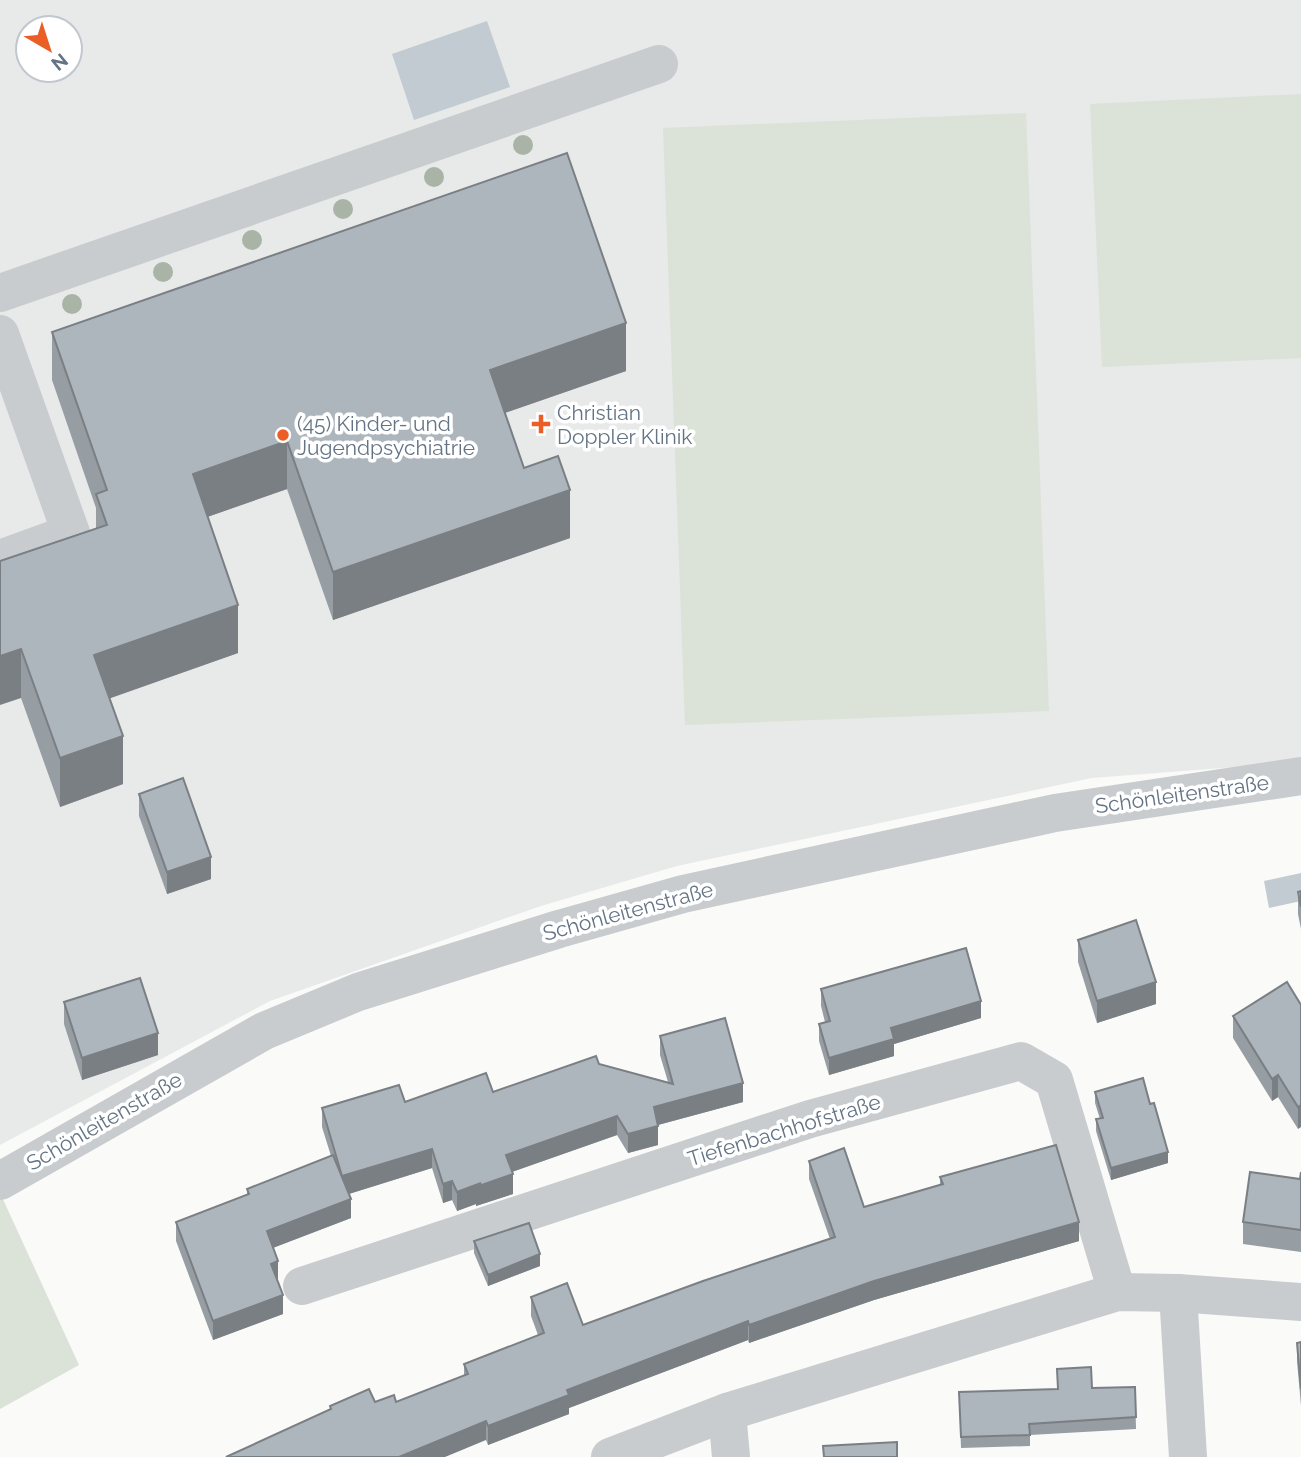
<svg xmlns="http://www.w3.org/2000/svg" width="1301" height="1457" font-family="Raleway,sans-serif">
<rect width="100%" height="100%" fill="#fafaf8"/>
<path fill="#e8e9e9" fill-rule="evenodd" d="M 0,0 L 1301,0 L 1301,762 L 1092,778 L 677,866 L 541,906 L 270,1001 L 0,1145 ZM 28,28 L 70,28 L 70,70 L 28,70 Z"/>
<g fill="#dbe2d8">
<polygon points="1301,94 1301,358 1102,367 1090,104"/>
<polygon points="1026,113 1049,711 685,725 663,128"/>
<polygon points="1,1195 79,1365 0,1409 0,1196"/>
</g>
<g fill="#c2cbd1">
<polygon points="487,21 510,87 414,120 392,54"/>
<polygon points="1301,873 1301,901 1269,908 1264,881"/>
</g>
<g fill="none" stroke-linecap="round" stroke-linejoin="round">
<g stroke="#c8cccf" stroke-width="38">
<polyline points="0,293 659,64"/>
<polyline points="0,334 71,533 0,559"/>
<polyline points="0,1181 264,1031 358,992 559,929 683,894 1055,813 1301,776"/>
<polyline points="302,1286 810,1119 1021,1061 1054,1080 1117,1292"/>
<polyline points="1178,1293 1188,1457"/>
<polyline points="727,1412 731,1457"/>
<polyline points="610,1457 727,1412 1117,1292 1178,1293 1301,1302"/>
</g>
</g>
<g fill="#a9b4a6">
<circle cx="523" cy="145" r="10"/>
<circle cx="434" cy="177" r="10"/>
<circle cx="343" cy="209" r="10"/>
<circle cx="252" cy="240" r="10"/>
<circle cx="163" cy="272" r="10"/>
<circle cx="72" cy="304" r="10"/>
</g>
<g fill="#969da3">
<polygon points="52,332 626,371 505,413 524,468 570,538 333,620 287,489 207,517 238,653 109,698 123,784 60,807 21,698 0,561 96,529 96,508 52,380"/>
<polygon points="139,794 211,879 167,894 139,816"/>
<polygon points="1301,891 1301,929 1298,914 1298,892"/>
<polygon points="1078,940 1156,1004 1097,1023 1078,962"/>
<polygon points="821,989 981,1018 894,1044 894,1056 829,1075 819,1041 819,1024 825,1022 821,1006"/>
<polygon points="64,1002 158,1055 82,1080 64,1024"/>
<polygon points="1301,1005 1298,1129 1278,1097 1272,1101 1233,1038 1233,1016"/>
<polygon points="660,1036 743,1102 658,1125 658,1145 628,1153 617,1135 512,1172 513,1194 476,1206 476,1204 457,1211 452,1200 443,1203 432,1168 349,1194 351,1218 273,1248 283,1314 213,1340 176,1241 176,1222 247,1195 247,1189 331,1156 322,1127 322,1108 405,1102 493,1092 599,1064 668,1082 660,1055"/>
<polygon points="1095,1092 1168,1163 1111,1180 1096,1131 1096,1119 1100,1119 1095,1103"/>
<polygon points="809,1161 864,1207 940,1185 940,1177 1079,1241 874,1300 749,1343 748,1340 569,1408 569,1414 488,1445 486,1440 330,1410 330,1406 375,1402 396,1402 464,1376 464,1364 538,1335 531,1316 531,1297 583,1325 830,1239 809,1179"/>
<polygon points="1301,1172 1301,1252 1243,1244 1243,1222 1300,1179"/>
<polygon points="474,1241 540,1266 488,1286 474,1253"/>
<polygon points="1301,1342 1301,1406 1297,1361 1297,1343"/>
<polygon points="1057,1369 1092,1388 1135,1387 1136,1429 1030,1435 1030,1446 961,1448 959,1392 1058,1389"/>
</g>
<g fill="#7a7f84">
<polygon points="626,323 626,371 490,418 490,370"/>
<polygon points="287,441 287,489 193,522 193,474"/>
<polygon points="570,490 570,538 333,620 333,572"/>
<polygon points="238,605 238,653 94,704 94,655"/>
<polygon points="21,649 21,698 0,705 0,656"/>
<polygon points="123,736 123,784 60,807 60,758"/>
<polygon points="211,857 211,879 167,894 167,872"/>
<polygon points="1156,982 1156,1004 1097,1023 1097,1001"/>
<polygon points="981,1001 981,1018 894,1044 894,1056 829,1075 829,1058 891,1028"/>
<polygon points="158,1033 158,1055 82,1080 82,1058"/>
<polygon points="1278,1075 1278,1097 1272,1101 1272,1079"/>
<polygon points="743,1083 743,1102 654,1126 654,1107"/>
<polygon points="1301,1105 1301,1127 1298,1129 1298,1107"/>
<polygon points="617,1116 617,1135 506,1174 506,1155"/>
<polygon points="658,1126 658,1145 628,1153 628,1134"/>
<polygon points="432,1149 432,1168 342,1196 342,1176"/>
<polygon points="1168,1152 1168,1163 1111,1180 1111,1168"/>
<polygon points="513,1174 513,1194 476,1206 476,1204 457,1211 457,1192 481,1183"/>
<polygon points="452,1181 452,1200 443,1203 443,1184"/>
<polygon points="351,1199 351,1218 267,1250 267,1231"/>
<polygon points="1079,1222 1079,1241 874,1300 749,1343 749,1325 874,1281"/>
<polygon points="540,1254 540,1266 488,1286 488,1275"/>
<polygon points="278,1261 278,1280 271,1264"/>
<polygon points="283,1295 283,1314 213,1340 213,1321"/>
<polygon points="748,1321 748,1340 569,1408 569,1414 488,1445 488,1426 567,1390"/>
<polygon points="486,1421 486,1440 445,1457 399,1457"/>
</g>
<g fill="#aeb6bd" stroke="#7a7f84" stroke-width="2">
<polygon points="567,153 626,323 490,370 524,468 558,456 570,490 333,572 287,441 193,474 238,605 94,655 123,736 60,758 21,649 0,656 0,561 107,525 96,494 107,490 52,332"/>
<polygon points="183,778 211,857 167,872 139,794"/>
<polygon points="1301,891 1301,907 1298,892"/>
<polygon points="1136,920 1156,982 1097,1001 1078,940"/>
<polygon points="966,948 981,1001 891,1028 894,1039 829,1058 819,1024 830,1021 821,989"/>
<polygon points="140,978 158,1033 82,1058 64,1002"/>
<polygon points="1287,982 1301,1005 1301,1105 1298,1107 1278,1075 1272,1079 1233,1016"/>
<polygon points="725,1018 743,1083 654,1107 658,1126 628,1134 617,1116 506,1155 513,1174 476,1187 481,1183 457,1192 452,1181 443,1184 432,1149 342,1176 322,1108 399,1085 405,1102 486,1073 493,1092 596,1056 599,1064 673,1084 660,1036"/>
<polygon points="1143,1078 1150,1104 1154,1103 1168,1152 1111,1168 1096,1119 1103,1118 1095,1092"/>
<polygon points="1056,1145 1079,1222 874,1281 749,1325 748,1321 567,1390 569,1395 488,1426 486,1421 399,1457 226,1457 331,1409 330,1406 369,1389 375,1402 394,1395 396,1402 468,1374 464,1364 544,1333 531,1297 567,1283 583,1325 703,1281 835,1237 809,1161 844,1148 864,1207 943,1184 940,1177"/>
<polygon points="333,1155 351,1199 267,1231 278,1261 271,1264 283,1295 213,1321 176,1222 249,1194 247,1189"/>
<polygon points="1250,1172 1300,1179 1301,1172 1301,1230 1243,1222"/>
<polygon points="529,1223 540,1254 488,1275 474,1241"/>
<polygon points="1301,1342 1301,1389 1297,1343"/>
<polygon points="1091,1367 1092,1388 1135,1387 1136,1417 1029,1424 1030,1435 961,1437 959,1392 1058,1389 1057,1369"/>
<polygon points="897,1442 897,1457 824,1457 823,1446"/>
</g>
<g fill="#eb5e26" stroke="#fff" stroke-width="2.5">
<path d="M537.5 413.5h7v7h7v7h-7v7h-7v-7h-7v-7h7z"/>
<circle cx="283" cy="435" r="7"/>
</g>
<g text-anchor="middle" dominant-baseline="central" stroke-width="7" stroke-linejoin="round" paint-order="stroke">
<g font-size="21" fill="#647484" stroke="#fff" text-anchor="start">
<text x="557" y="412">Christian<tspan x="557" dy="24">Doppler Klinik</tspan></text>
<text x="297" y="423">(45) Kinder- und<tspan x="297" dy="24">Jugendpsychiatrie</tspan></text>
</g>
<g font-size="21" fill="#647484" stroke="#fff">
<text transform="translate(1182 794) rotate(-8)">Schönleitenstraße</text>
<text transform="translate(628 911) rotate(-15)">Schönleitenstraße</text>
<text transform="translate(104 1121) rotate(-30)">Schönleitenstraße</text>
<text transform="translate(784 1130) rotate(-17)">Tiefenbachhofstraße</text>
</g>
</g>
<g transform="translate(49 49) rotate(141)"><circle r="33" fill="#ffffff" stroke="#c1c7ce" stroke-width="2"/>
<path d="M0-5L12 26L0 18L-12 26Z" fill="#eb5e26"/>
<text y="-10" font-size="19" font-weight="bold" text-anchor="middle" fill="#647484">N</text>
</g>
</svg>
